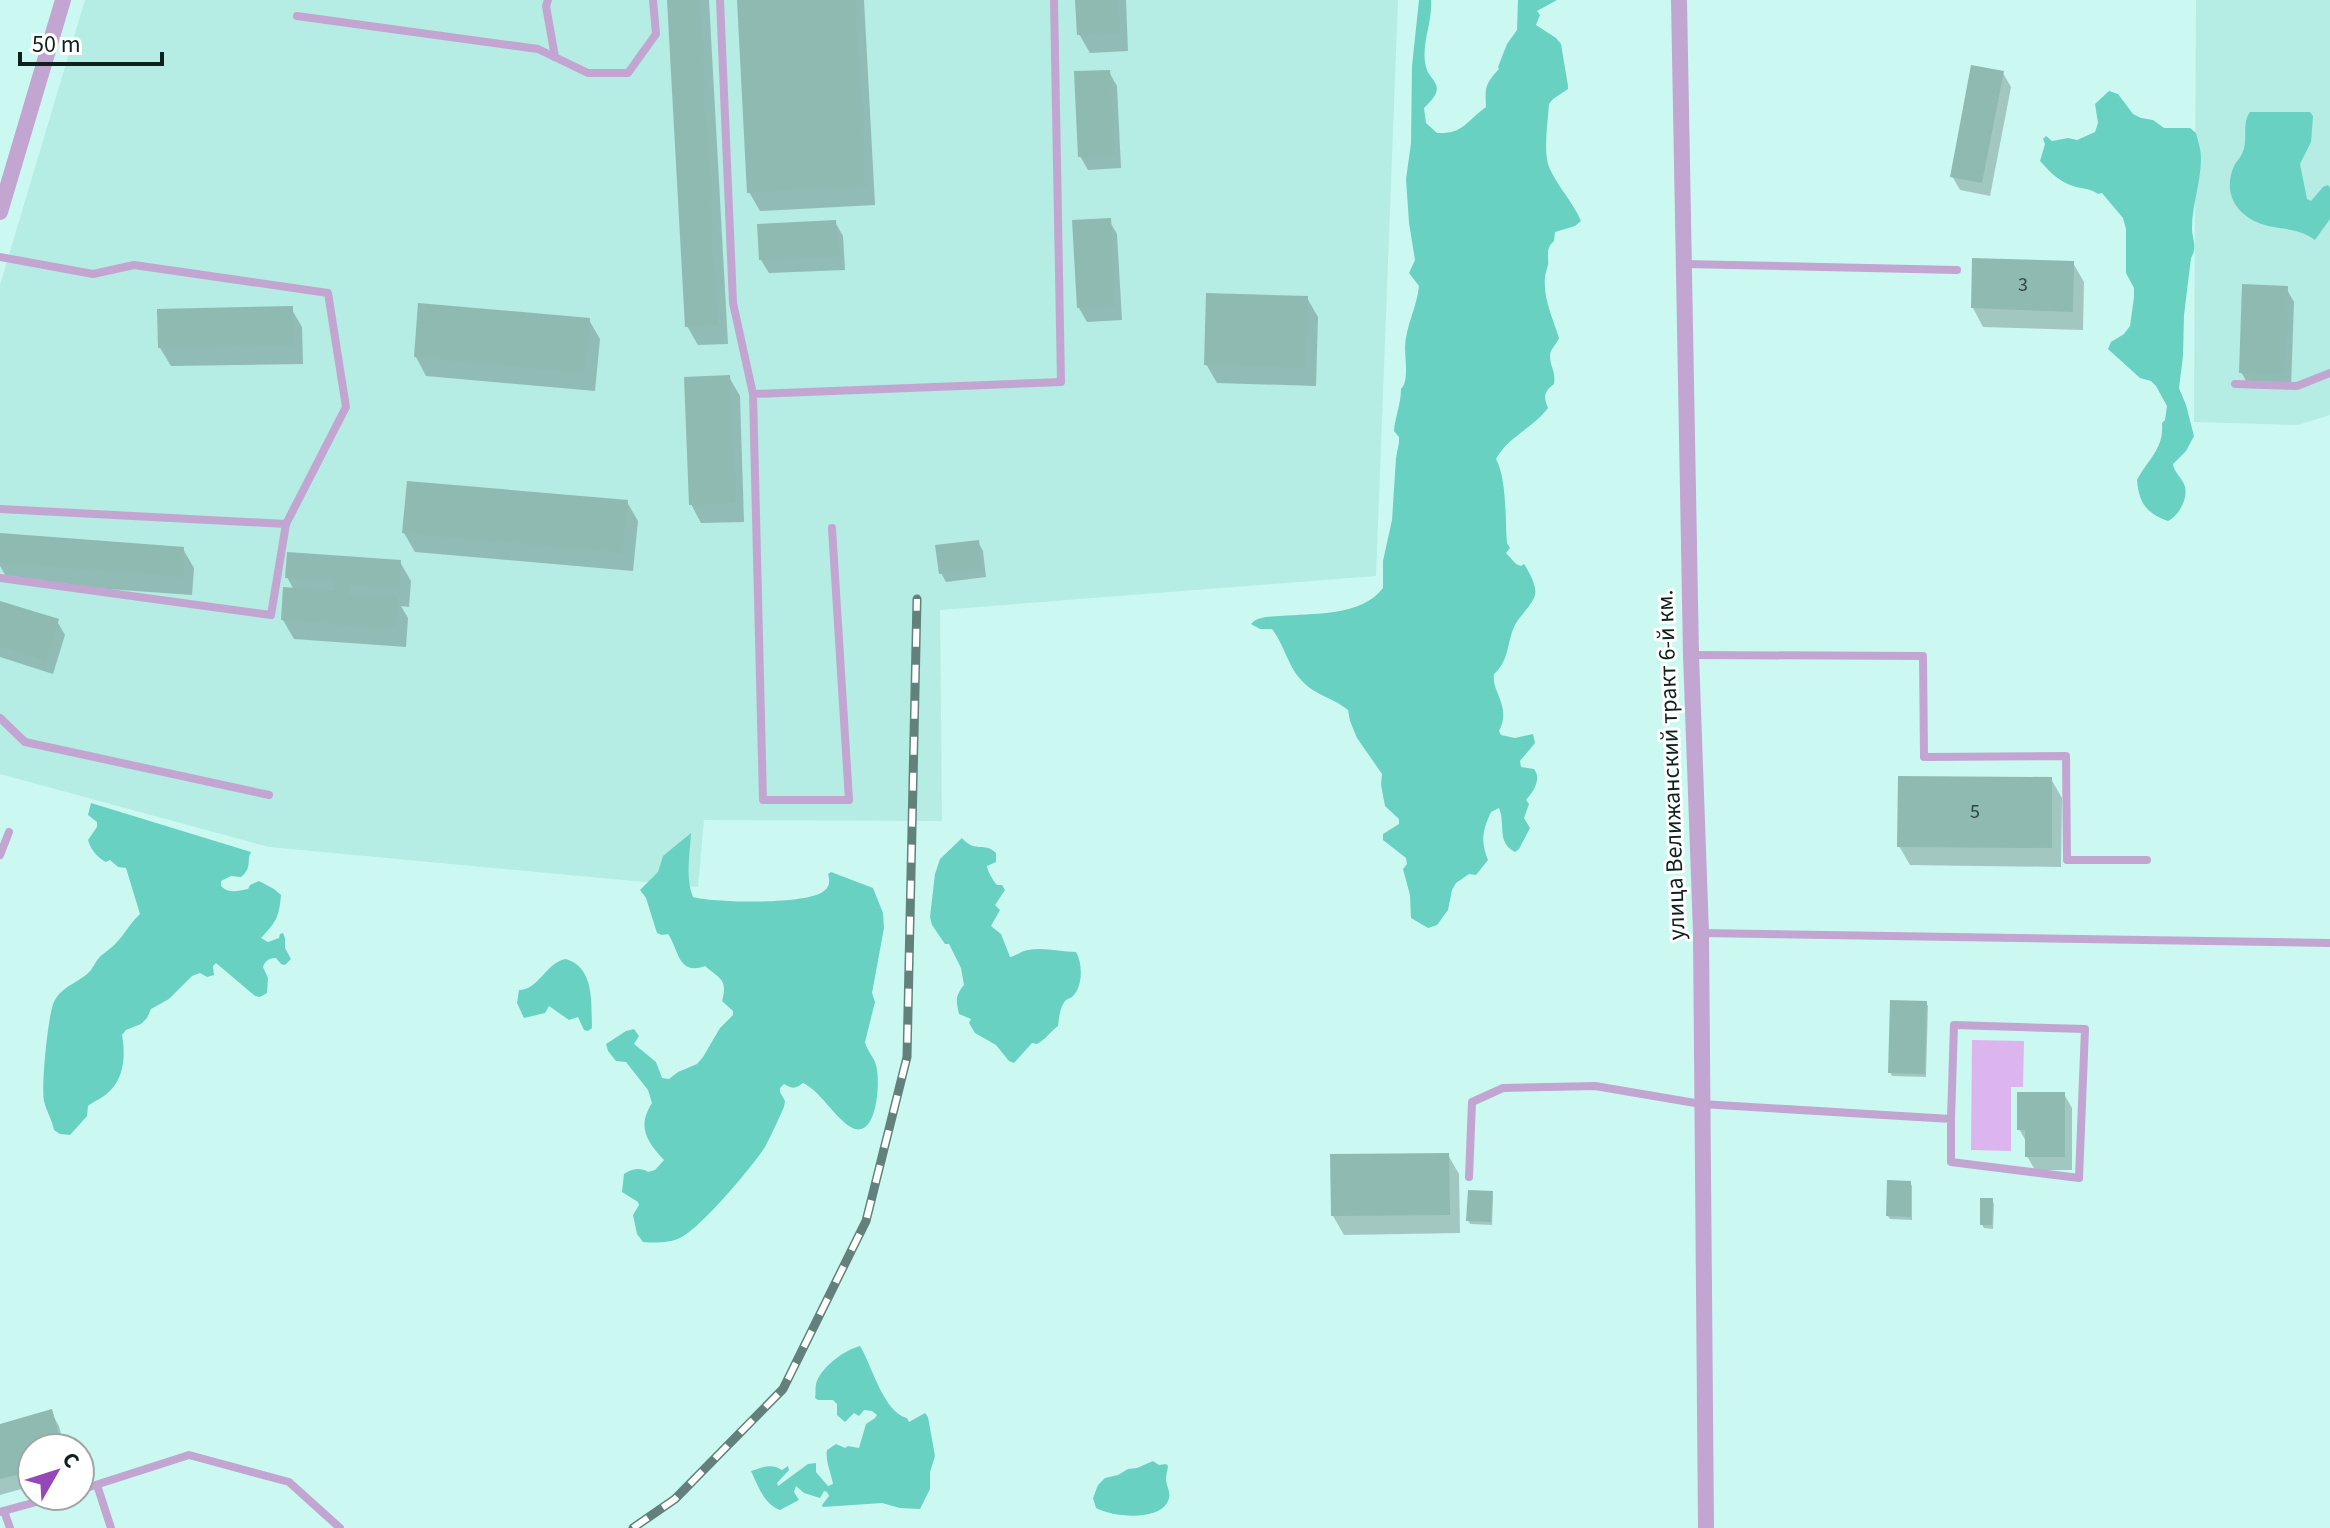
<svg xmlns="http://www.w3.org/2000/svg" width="2330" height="1528" font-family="'Source Sans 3',sans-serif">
<rect width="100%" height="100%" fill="#cbf9f1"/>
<g fill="#b5ece3">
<polygon points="85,0 1398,0 1376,576 940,610 942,821 704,820 698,887 269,847 0,774 0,285"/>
<polygon points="2196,0 2330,0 2330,415 2298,425 2194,422"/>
</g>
<polygon fill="#dcb5ef" points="1972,1040 2024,1041 2023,1087 2011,1087 2011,1151 1971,1150"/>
<g fill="#69d1c2">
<path d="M 1419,0 L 1431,0 C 1433,23 1419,48 1427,70 C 1430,78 1440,84 1436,93 C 1434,98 1428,104 1424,108 L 1426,123 L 1437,133 C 1464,134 1465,122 1486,107 C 1485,87 1485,84 1499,69 L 1498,67 L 1507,44 L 1517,30 L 1518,0 L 1557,0 L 1537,11 L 1540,15 L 1536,25 L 1556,38 L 1561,44 L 1568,86 L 1568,89 L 1553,99 L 1549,104 C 1548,121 1543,152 1549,167 C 1557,186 1573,202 1581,221 L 1575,226 L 1555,232 L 1554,241 C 1545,249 1549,255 1548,265 C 1547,269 1545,275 1545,278 C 1543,298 1553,319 1559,338 C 1557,344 1550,349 1550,356 C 1550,367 1556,371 1554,384 C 1544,392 1543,396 1548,408 C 1533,428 1508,437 1496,459 C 1507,479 1505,520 1507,543 L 1510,548 L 1506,553 L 1516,564 L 1521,566 L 1524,564 C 1529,572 1537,585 1535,595 C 1532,606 1519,616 1514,627 C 1507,643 1509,661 1494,674 C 1491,692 1512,706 1499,731 L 1501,735 L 1515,738 L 1533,734 L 1535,743 L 1520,761 L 1521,767 L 1534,769 C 1542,779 1533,792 1526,800 L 1529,804 L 1524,818 L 1530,828 L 1519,849 L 1515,852 C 1496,842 1506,825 1499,808 L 1491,812 C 1483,829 1480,841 1488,860 L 1476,875 L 1469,874 L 1456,883 L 1452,890 L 1448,910 L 1437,925 L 1428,928 L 1411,918 L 1410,895 L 1403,869 L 1407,864 L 1406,858 L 1383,840 L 1383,834 L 1399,824 L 1399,819 L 1385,806 L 1381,785 L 1382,774 L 1357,738 L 1350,721 L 1348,710 C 1335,699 1316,695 1304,683 C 1288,668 1285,646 1272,629 L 1260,629 L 1251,624 C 1258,616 1270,617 1280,616 C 1313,613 1361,617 1383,588 L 1383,561 L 1392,520 L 1396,458 L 1399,442 L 1399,437 L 1394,431 C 1395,417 1401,404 1401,389 C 1409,381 1405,360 1405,347 C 1406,325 1417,307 1419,286 L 1409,273 L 1415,260 L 1409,223 L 1406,179 L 1411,143 L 1412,66 Z"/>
<path d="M 2109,91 L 2118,94 L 2133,114 L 2141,118 L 2153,120 L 2164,128 L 2190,128 L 2196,133 C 2198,141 2201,150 2201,158 C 2201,182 2192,205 2192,228 C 2192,240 2198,246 2191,258 L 2184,315 L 2183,356 L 2179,388 L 2186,405 L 2194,436 L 2186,451 L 2173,464 C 2174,473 2183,478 2185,487 C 2188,500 2178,516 2168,521 C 2146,513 2139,503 2137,480 C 2149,458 2164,449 2162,423 L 2165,420 L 2167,406 L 2156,386 L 2151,381 L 2140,378 L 2108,349 L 2111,342 L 2124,334 L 2130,326 L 2134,297 L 2134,288 L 2126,273 L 2126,229 L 2123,218 L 2102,193 L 2098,194 C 2090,188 2082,189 2073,186 C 2058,181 2050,172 2040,161 L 2045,144 L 2043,139 L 2046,136 L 2052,141 L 2068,138 L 2077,140 L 2095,132 L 2098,123 L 2095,104 Z"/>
<path d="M 2250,112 L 2310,112 L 2313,116 L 2311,142 L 2300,164 L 2307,199 L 2311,201 L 2323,187 L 2328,185 L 2330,188 L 2330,219 L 2315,240 C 2301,230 2290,230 2274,227 C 2242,222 2219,197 2235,164 C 2237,161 2240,158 2242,154 C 2249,140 2241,124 2250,112 Z"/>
<path d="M 91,803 L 251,852 C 246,861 253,867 241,877 L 231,876 L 221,881 L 221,886 C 229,894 237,891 248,889 L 250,885 L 259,881 L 274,889 L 281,895 C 279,918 276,922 261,938 L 268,942 L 279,938 L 280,934 L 283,933 L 285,938 L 285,948 L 291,959 L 285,965 L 281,964 L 276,958 C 269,958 265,961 263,967 L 268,978 L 267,993 L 260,997 L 255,996 L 216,963 L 213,966 L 214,975 L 207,977 L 200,973 L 192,976 L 169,999 L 151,1009 L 147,1018 L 141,1024 L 126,1030 L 122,1035 C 126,1057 124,1082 104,1096 C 98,1100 93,1102 88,1106 L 87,1116 L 70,1135 L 60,1134 L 54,1130 C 52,1120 46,1110 44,1101 C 41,1087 48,1014 54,1002 C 62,985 80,983 91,970 C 93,967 95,963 98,959 C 103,953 111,949 116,943 C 125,934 130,923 140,914 L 126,868 L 118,867 L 110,860 L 106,862 C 98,858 90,849 88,840 L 97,827 L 97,822 L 88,815 Z"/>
<path d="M 691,833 C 690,854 685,878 693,897 C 715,903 807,905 824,891 C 830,886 830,881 828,874 L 831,872 L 873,888 L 883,913 L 884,928 L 872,993 L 875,1002 L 865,1042 C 867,1051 874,1057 876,1065 C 881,1081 877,1145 849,1126 C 832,1114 821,1092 803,1083 C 795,1089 793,1089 784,1084 L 780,1088 L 780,1092 L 785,1101 L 784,1107 C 778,1120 772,1134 765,1147 C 752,1167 700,1229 680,1238 C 669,1243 655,1243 643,1242 L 637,1234 L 633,1215 L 639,1205 L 638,1202 L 622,1192 L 624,1174 C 632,1169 640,1167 648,1172 L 655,1170 L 664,1160 C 648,1142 636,1128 652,1103 L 648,1090 L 626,1062 L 616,1061 L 608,1051 L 606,1044 L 626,1031 L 634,1029 L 639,1036 L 634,1044 L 656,1062 L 662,1078 L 669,1079 L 678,1072 L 697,1064 L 703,1057 L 720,1028 L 733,1015 L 733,1011 L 722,1001 C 728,979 720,979 705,966 C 678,976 679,950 668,934 L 662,935 L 657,933 L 646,898 L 640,890 L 658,872 L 663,856 Z"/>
<path d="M 962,838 C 976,854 984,841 996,853 L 996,862 L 987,866 C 987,870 993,881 997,885 L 1002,885 L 1005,890 L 995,905 L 1000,910 L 991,926 L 1001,934 L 1010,957 C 1016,956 1021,951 1028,950 C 1045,947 1060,952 1076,952 C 1083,964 1083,987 1072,997 C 1070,998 1068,999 1066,1000 C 1060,1006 1059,1018 1058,1026 C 1050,1032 1045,1040 1037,1044 L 1032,1043 L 1014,1063 L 1009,1061 L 996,1045 L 975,1033 L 969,1023 L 971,1019 L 959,1014 C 956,1001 955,996 964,985 L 961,968 L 949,944 L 945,944 L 932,925 L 930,917 L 935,874 L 940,859 Z"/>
<path d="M 566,959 C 595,968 591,1003 592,1028 L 588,1031 L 584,1030 L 578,1017 L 569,1020 L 549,1006 L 545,1013 L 524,1018 L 517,1003 L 519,990 C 539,990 546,962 566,959 Z"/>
<path d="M 860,1346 C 872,1365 883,1412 907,1418 L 909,1422 L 925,1413 L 928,1417 L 935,1456 L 930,1472 L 930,1489 L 920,1509 L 900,1508 L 882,1503 L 823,1507 L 822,1505 L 829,1496 L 827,1492 L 824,1491 L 820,1498 L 804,1493 L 796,1486 L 794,1492 L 799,1500 L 780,1510 C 764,1504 758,1486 751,1471 C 763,1467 771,1463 782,1470 L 788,1466 L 789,1470 L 777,1483 L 778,1486 L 808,1464 L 816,1463 L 816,1472 L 828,1486 L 833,1484 C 831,1473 825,1460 827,1450 L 836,1444 L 845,1448 L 848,1446 L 859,1448 L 866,1424 L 875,1418 L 877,1415 L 872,1411 L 864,1410 L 859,1416 L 854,1413 L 845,1422 L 837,1415 L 837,1404 L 833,1400 L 818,1400 L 815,1398 C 816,1393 815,1389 816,1384 C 820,1368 844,1350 860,1346 Z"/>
<path d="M 1153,1461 L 1159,1465 L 1166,1464 L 1168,1466 C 1168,1467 1166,1477 1166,1478 C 1166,1488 1173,1493 1167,1503 C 1157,1521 1112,1517 1096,1508 L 1093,1498 L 1098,1485 L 1105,1478 L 1118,1475 L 1128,1469 L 1137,1468 Z"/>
</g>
<g fill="#0003">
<polygon points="669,0 709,0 728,344 698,345 687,326"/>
<polygon points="739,0 864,0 875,205 760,211 749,192"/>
<polygon points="1077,0 1126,0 1128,51 1090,53 1079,34"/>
<polygon points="1109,72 1117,86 1121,168 1088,170 1080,156"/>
<polygon points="2003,73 2011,87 1990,196 1960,190 1952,176"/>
<polygon points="1109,220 1117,234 1122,320 1087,322 1079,308"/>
<polygon points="835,222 843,236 845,270 769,273 761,260"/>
<polygon points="2073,263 2084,282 2083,330 1983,327 1973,308"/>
<polygon points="2286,288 2294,302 2291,388 2249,386 2241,372"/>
<polygon points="1307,298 1318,317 1316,386 1217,383 1206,364"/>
<polygon points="291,308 302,327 303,364 171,366 160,348"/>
<polygon points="589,320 600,339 595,391 426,376 416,357"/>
<polygon points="729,377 740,396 744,522 701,523 691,504"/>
<polygon points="627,502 638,521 633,571 415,552 404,533"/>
<polygon points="0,535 183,549 194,568 192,595 9,582 0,566"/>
<polygon points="978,542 983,551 986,577 946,582 941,573"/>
<polygon points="400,562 411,581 409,607 401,606 408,618 406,647 294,639 283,620 294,590 287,577"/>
<polygon points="0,603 57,621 65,635 53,674 0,657"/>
<polygon points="2051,779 2062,798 2061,867 1910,865 1899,846"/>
<polygon points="1926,1003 1928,1006 1926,1077 1892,1076 1890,1072"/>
<polygon points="2064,1094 2072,1108 2072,1170 2035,1170 2027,1156 2027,1143 2019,1129"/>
<polygon points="1448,1155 1459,1174 1460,1233 1344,1235 1333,1216"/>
<polygon points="1910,1183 1912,1186 1912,1220 1890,1219 1888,1216"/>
<polygon points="1491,1193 1493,1197 1492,1225 1470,1224 1468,1220"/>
<polygon points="1992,1200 1994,1204 1993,1229 1984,1228 1982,1225"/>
<polygon points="51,1412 59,1426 65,1448 32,1448 32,1486 0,1495 0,1426"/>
</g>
<g fill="#8ebab2">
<polygon points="667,0 700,0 718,325 685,327"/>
<polygon points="737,0 856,0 866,186 747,193"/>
<polygon points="1075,0 1117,0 1119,33 1077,35"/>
<polygon points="1971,65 2004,71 1982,183 1950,177"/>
<polygon points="1110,70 1115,155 1078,157 1074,71"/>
<polygon points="1111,218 1115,306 1077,308 1072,220"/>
<polygon points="836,220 838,256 759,260 757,224"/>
<polygon points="1972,258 2074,261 2073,312 1971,308"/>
<polygon points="2242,284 2288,286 2284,375 2239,373"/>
<polygon points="1206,293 1308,296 1306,368 1204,365"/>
<polygon points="418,303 590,318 585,373 414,357"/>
<polygon points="293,306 293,345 158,348 157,309"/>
<polygon points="730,375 735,503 689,505 684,377"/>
<polygon points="407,481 628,500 623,553 402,533"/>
<polygon points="0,533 184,547 182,577 0,563"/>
<polygon points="979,540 982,569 939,574 935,545"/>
<polygon points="287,552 401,560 399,589 350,585 349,594 398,597 396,629 281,620 283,587 334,591 335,581 285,578"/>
<polygon points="0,601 59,619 46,661 0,647"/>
<polygon points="1898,776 2052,777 2052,848 1897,847"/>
<polygon points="1890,1000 1927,1001 1925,1074 1888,1073"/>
<polygon points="2017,1092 2065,1092 2065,1157 2025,1157 2025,1130 2017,1130"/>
<polygon points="1449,1153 1450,1215 1331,1216 1330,1154"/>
<polygon points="1887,1180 1911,1181 1911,1217 1886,1216"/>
<polygon points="1468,1190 1493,1191 1491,1222 1466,1221"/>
<polygon points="1980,1198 1993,1198 1992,1225 1980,1225"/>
<polygon points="52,1409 63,1448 32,1448 32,1471 0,1479 0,1424"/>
</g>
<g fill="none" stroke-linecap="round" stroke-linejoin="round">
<g stroke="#c3a5d2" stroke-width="8">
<polyline points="548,0 546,6 555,57"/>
<polyline points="720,0 733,303 753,394"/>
<polyline points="297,16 538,49 588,73 628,73 656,34 653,0"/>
<polyline points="0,257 93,274 134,265 328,293 346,407 286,524 0,509"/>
<polyline points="1684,264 1957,270"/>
<polyline points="2235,384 2297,386 2330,373"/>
<polyline points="832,528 849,800 763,800 753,394 1061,382 1054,0"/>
<polyline points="0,578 271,615 286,524"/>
<polyline points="1692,655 1923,656 1924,757 2066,756 2067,860 2147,860"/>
<polyline points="0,718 25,742 269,795"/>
<polyline points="0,855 9,832"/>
<polyline points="1701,933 2330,943"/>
<polyline points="1469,1177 1472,1102 1503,1088 1595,1086 1701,1104 1951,1119 1954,1025 2085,1029 2079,1178 1951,1162 1951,1119"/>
<polyline points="97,1485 111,1528"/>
<polyline points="80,1490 189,1455 289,1482 340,1528"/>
<polyline points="4,1511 10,1528"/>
<polyline points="0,1512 58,1496"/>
</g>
<g stroke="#c3a5d2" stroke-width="16">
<polyline points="1679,0 1691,655 1701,933 1706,1528"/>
<polyline points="0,212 63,0"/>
</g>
<defs>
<polyline id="rail" points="633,1528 675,1499 783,1389 866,1221 907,1057 917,599"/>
</defs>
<use href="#rail" stroke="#63817c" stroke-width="9"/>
<use href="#rail" stroke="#fff" stroke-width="6" stroke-dasharray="18" stroke-linecap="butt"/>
</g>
<g text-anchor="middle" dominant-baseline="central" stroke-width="6" stroke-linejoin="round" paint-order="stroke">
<g font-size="20" fill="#2f4642">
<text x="2023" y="285">3</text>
<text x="1975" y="812">5</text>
</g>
<g font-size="24" fill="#0f201d" stroke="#fff">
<text transform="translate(1671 765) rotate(-92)">улица Велижанский тракт 6-й км.</text>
</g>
</g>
<g transform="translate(56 1472) rotate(51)"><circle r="38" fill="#ffffff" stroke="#9fa6a5" stroke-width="2"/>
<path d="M0-6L14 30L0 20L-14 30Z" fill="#9748b8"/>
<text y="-12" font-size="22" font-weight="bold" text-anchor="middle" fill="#0f201d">С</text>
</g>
<path d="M20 52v12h142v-12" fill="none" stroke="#0f201d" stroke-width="4"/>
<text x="32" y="52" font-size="24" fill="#0f201d" stroke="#ffffff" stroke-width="6" paint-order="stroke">50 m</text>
</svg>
